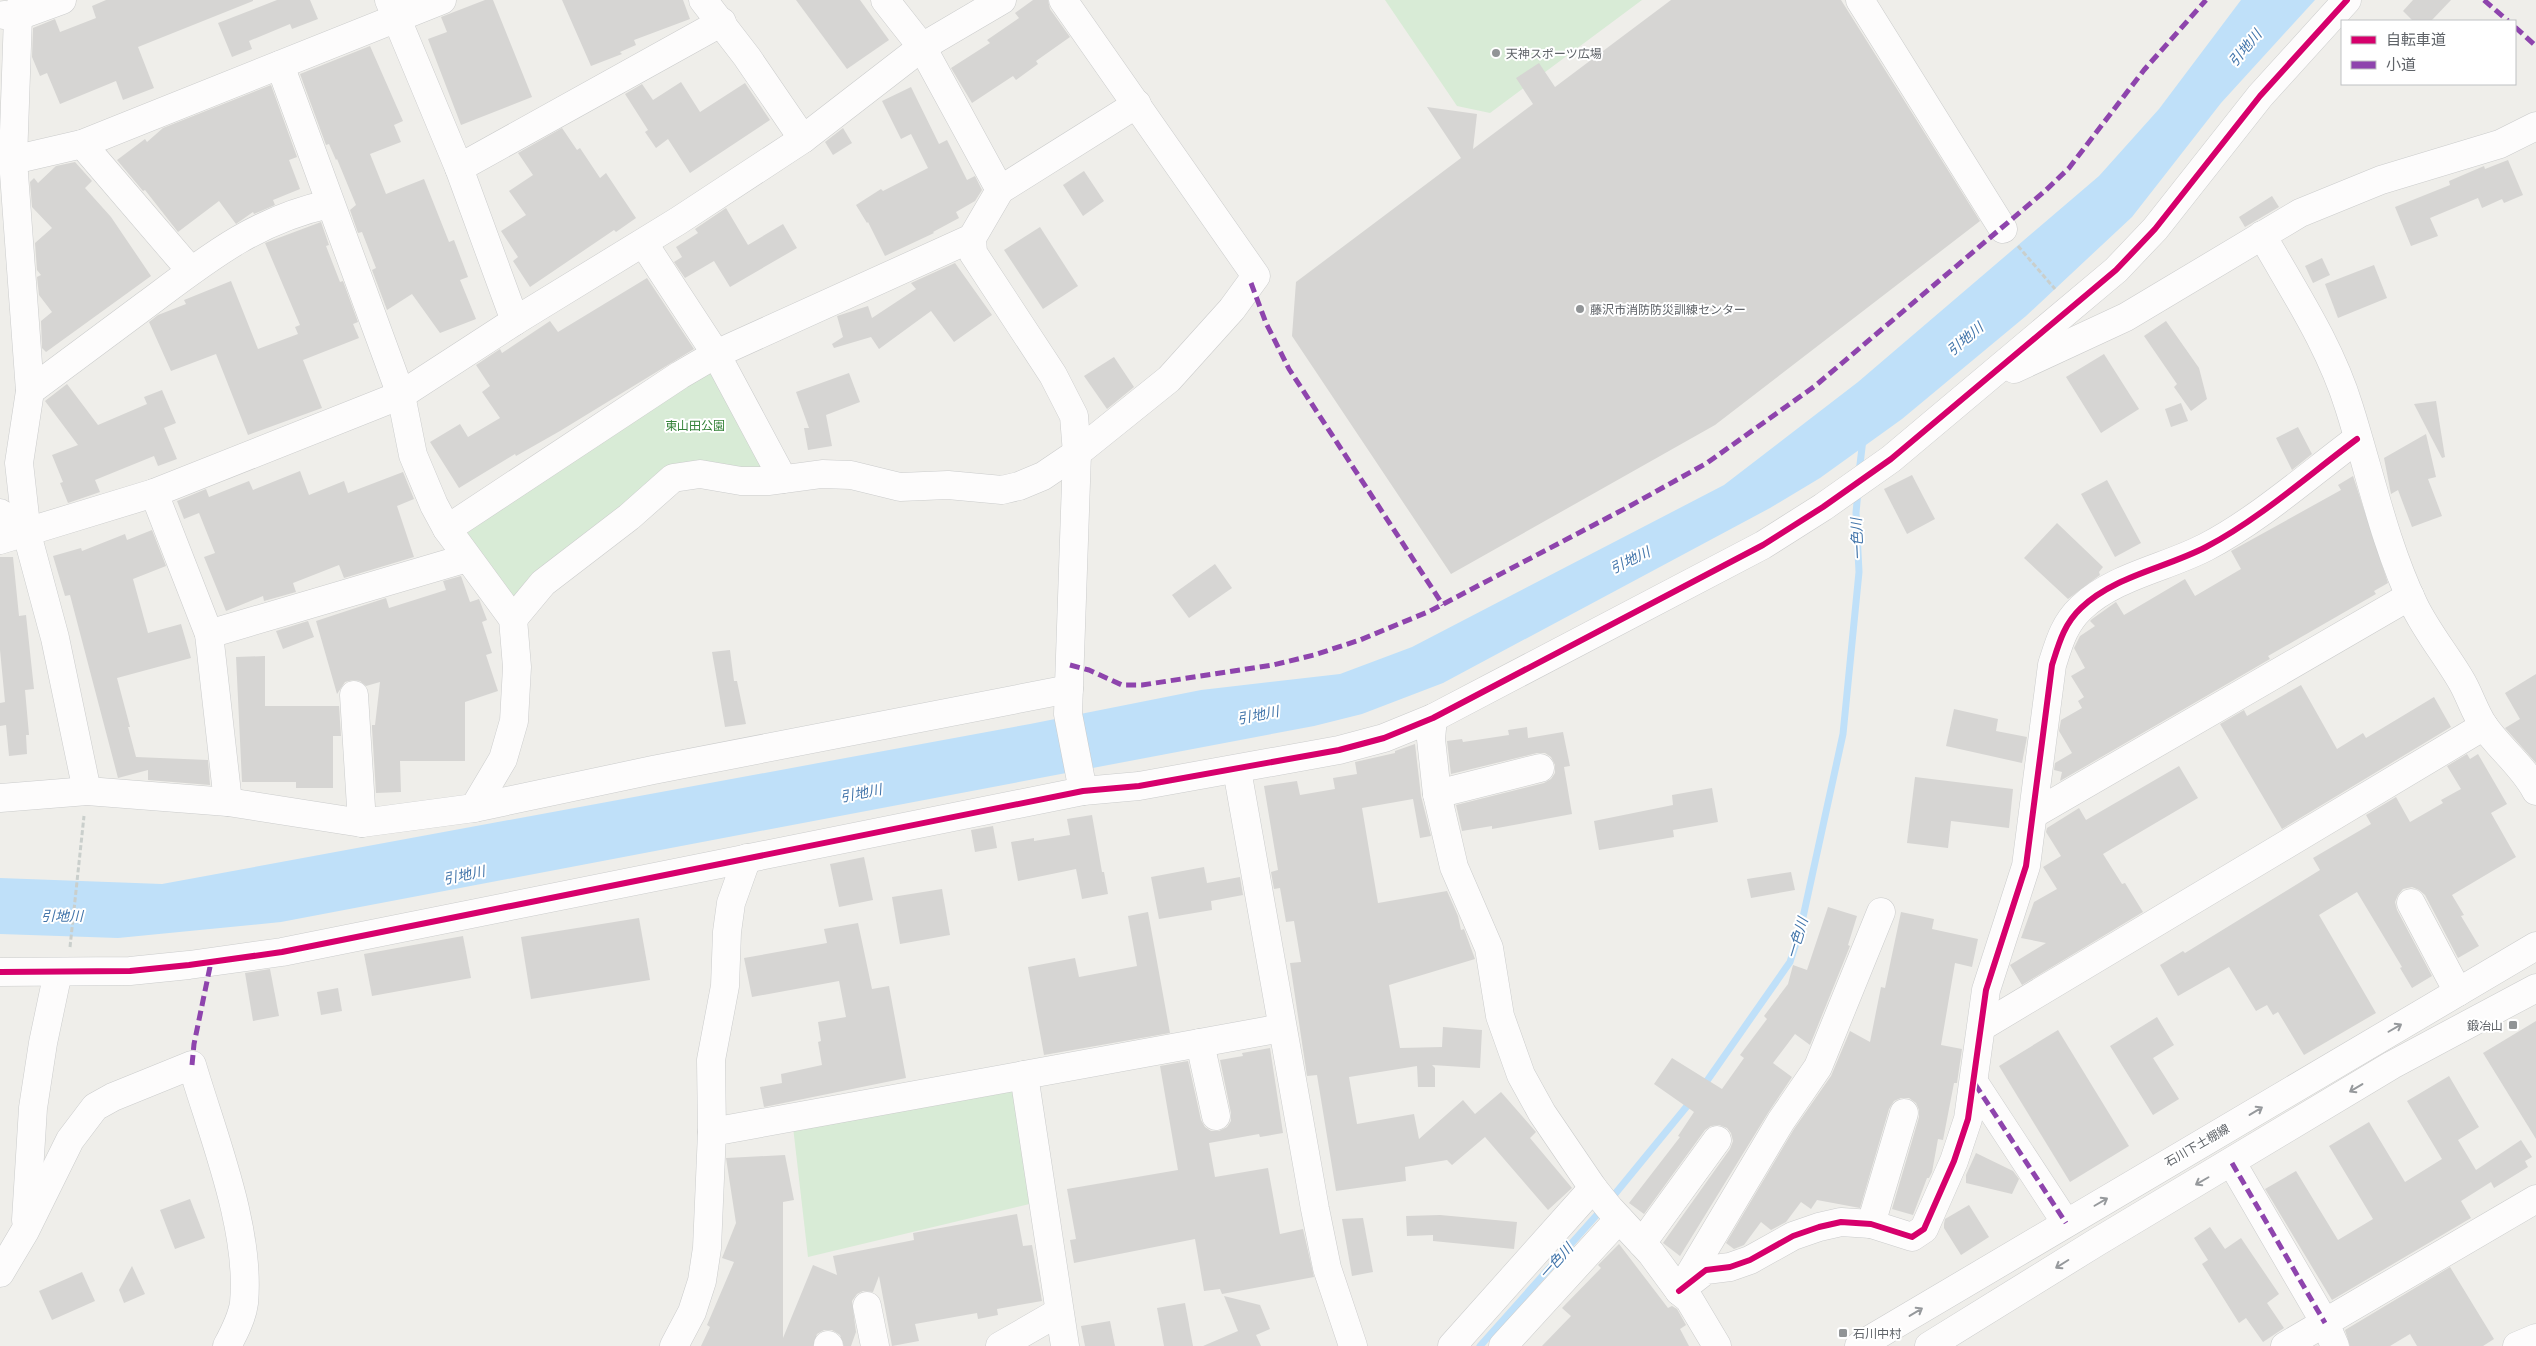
<svg xmlns="http://www.w3.org/2000/svg" width="2536" height="1346" font-family="Quicksand,'Noto Sans JP',sans-serif">
<rect width="100%" height="100%" fill="#efeeea"/>
<g fill="#d8ebd6">
<polygon points="1385,0 1642,0 1490,113 1457,106"/>
<polygon points="716,354 783,479 700,474 513,619 447,529"/>
<polygon points="1024,1075 1042,1201 808,1257 792,1118"/>
</g>
<polygon fill="#bfe0f9" points="2241,0 2315,0 2221,103 2132,217 2026,316 1902,419 1820,478 1770,508 1443,683 1362,714 1314,726 281,922 118,938 0,934 0,878 162,884 1030,724 1201,690 1340,674 1412,647 1724,485 1858,382 2099,176 2159,109"/>
<g fill="none" stroke-linecap="round" stroke-linejoin="round">
<g stroke="#bfe0f9" stroke-width="7">
<polyline points="1859,473 1863,439"/>
<polyline points="1702,1088 1790,962 1800,931 1843,734 1859,572 1856,513 1858,491"/>
<polyline points="1610,1200 1692,1100"/>
<polyline points="1480,1346 1603,1208"/>
</g>
</g>
<g fill="#d6d5d3">
<polygon points="106,0 253,0 253,1 138,47 154,88 123,100 116,81 60,104 47,73 40,76 32,57 33,28 55,19 60,32 96,18 92,6"/>
<polygon points="277,0 310,0 318,19 292,29 290,24 249,41 252,49 232,57 218,23"/>
<polygon points="485,0 493,0 532,97 461,125 428,39 447,32 441,17"/>
<polygon points="562,0 683,0 690,19 634,40 636,45 620,52 622,54 591,66"/>
<polygon points="796,0 860,0 889,40 847,69"/>
<polygon points="1033,0 1048,0 1050,9 1070,37 1036,61 1038,64 1016,80 1013,76 972,103 951,68 990,43 987,40 1019,18 1015,13"/>
<polygon points="1671,0 1841,0 1980,221 1715,425 1451,574 1292,336 1296,282 1461,158 1427,107 1477,114 1473,149 1533,104 1516,78 1539,63 1555,87"/>
<polygon points="2413,0 2451,0 2431,21 2413,21 2403,11"/>
<polygon points="370,46 403,121 394,125 401,142 370,154 386,194 424,179 449,242 454,240 468,277 460,280 476,319 440,333 412,294 387,310 372,270 376,268 362,232 358,233 350,210 356,205 337,159 336,160 329,144 326,145 300,74"/>
<polygon points="681,82 700,112 745,83 770,120 690,173 668,139 656,148 645,132 648,130 625,94 642,84 653,100"/>
<polygon points="271,85 297,157 289,160 300,189 273,200 275,205 254,214 253,212 236,224 219,201 178,232 145,190 143,191 117,160 145,139 147,142 163,128"/>
<polygon points="911,87 939,144 947,140 967,180 975,176 982,190 975,201 956,212 959,218 933,232 934,233 885,256 868,222 867,223 856,205 881,189 883,191 928,168 911,134 901,139 882,101"/>
<polygon points="562,128 577,150 580,148 600,178 606,173 636,218 616,232 614,230 530,287 513,261 518,257 501,231 526,215 509,191 533,175 518,153"/>
<polygon points="843,128 852,143 833,155 825,142"/>
<polygon points="2508,160 2523,195 2504,203 2502,199 2482,208 2478,198 2430,218 2438,236 2411,246 2395,207 2450,185 2449,181 2484,166 2485,169"/>
<polygon points="75,162 92,181 85,188 111,217 151,276 46,352 42,348 41,321 52,312 39,295 37,277 41,275 37,270 35,243 52,228 32,207 30,182 34,178 38,183 56,166"/>
<polygon points="1084,171 1104,201 1083,216 1063,185"/>
<polygon points="2272,196 2279,207 2245,227 2239,217"/>
<polygon points="726,208 748,245 783,224 797,248 730,287 714,261 685,278 674,262 682,257 676,247 698,233 695,229"/>
<polygon points="321,222 329,245 326,246 340,282 343,281 358,322 353,324 359,338 303,360 322,408 248,435 216,354 171,371 149,322 158,315 186,304 184,300 231,281 258,349 298,334 295,327 300,325 265,243"/>
<polygon points="1040,227 1078,286 1043,309 1004,250"/>
<polygon points="2322,258 2330,275 2313,283 2305,266"/>
<polygon points="955,263 992,315 954,342 931,311 879,349 871,337 834,348 832,344 843,337 837,316 868,306 872,318 916,289 911,283"/>
<polygon points="2374,265 2387,298 2338,318 2325,284"/>
<polygon points="647,278 694,349 560,431 516,456 515,454 459,488 430,442 460,424 468,437 500,418 482,392 490,386 476,365 500,349 502,353 550,321 558,332"/>
<polygon points="2166,321 2199,368 2207,399 2191,411 2174,387 2177,384 2144,336"/>
<polygon points="2104,354 2139,409 2101,433 2066,377"/>
<polygon points="1114,357 1134,387 1107,409 1084,376"/>
<polygon points="849,373 860,402 826,415 832,446 808,450 804,428 809,428 796,392"/>
<polygon points="67,384 98,425 147,404 144,397 162,390 176,423 164,428 177,459 158,466 154,456 95,480 100,492 68,503 60,483 63,482 52,455 78,445 45,401"/>
<polygon points="2436,401 2445,457 2442,458 2414,404"/>
<polygon points="2181,403 2188,421 2171,427 2165,409"/>
<polygon points="2298,427 2312,454 2292,470 2276,438"/>
<polygon points="2426,434 2436,477 2428,479 2442,516 2412,527 2398,490 2391,494 2384,458"/>
<polygon points="300,471 309,495 344,481 348,493 403,472 414,499 397,506 414,557 344,578 339,565 293,583 296,592 264,601 263,596 226,611 204,557 215,553 199,513 184,519 177,501 206,489 209,497 249,481 253,490"/>
<polygon points="1912,475 1935,519 1907,534 1884,489"/>
<polygon points="2353,476 2388,583 2374,591 2376,594 2268,656 2270,659 2060,781 2062,772 2054,770 2055,763 2072,753 2059,731 2061,720 2082,708 2078,701 2084,697 2071,676 2085,668 2074,648 2080,636 2095,626 2090,621 2092,619 2116,602 2124,615 2185,579 2195,596 2241,569 2231,551 2341,490 2338,485"/>
<polygon points="2107,480 2141,543 2115,557 2081,494"/>
<polygon points="2057,523 2103,567 2099,572 2100,575 2068,599 2024,558"/>
<polygon points="152,530 166,566 133,579 148,633 181,624 191,658 117,678 130,727 128,727 136,757 208,760 210,785 148,780 148,770 118,778 70,595 65,596 53,556 81,548 82,551 125,534 127,540"/>
<polygon points="0,557 13,557 19,616 26,615 34,689 25,690 29,735 26,735 27,754 9,756 6,725 0,726 0,703 5,702 0,650"/>
<polygon points="1215,564 1232,588 1189,618 1172,595"/>
<polygon points="461,576 470,602 479,599 487,620 482,622 492,653 486,655 498,691 465,702 465,761 400,761 401,792 376,793 372,728 372,725 375,725 380,682 366,686 360,681 353,680 345,682 337,694 316,621 386,598 389,608 446,590 443,581"/>
<polygon points="308,621 314,637 283,649 276,631"/>
<polygon points="730,650 734,681 737,681 746,724 725,727 712,652"/>
<polygon points="265,656 265,706 339,706 341,736 333,736 333,788 296,788 296,782 242,782 236,657"/>
<polygon points="2536,674 2536,763 2505,728 2520,719 2505,693"/>
<polygon points="2301,685 2337,749 2363,733 2366,738 2434,697 2451,727 2282,829 2220,724 2244,710 2247,716"/>
<polygon points="1954,709 1998,719 1996,731 2027,737 2022,763 1946,746"/>
<polygon points="1527,727 1528,738 1563,732 1570,766 1564,767 1572,814 1492,829 1492,826 1462,831 1456,805 1544,783 1551,779 1555,773 1555,765 1551,757 1545,753 1537,753 1451,774 1447,741 1462,739 1463,742 1509,735 1508,730"/>
<polygon points="1415,744 1421,796 1431,836 1420,838 1413,799 1362,808 1378,903 1447,891 1458,916 1461,930 1464,929 1475,959 1389,985 1400,1048 1442,1047 1443,1027 1482,1030 1480,1068 1432,1065 1435,1068 1435,1087 1418,1087 1417,1066 1349,1077 1357,1124 1414,1114 1419,1139 1463,1100 1475,1114 1501,1092 1536,1132 1530,1138 1572,1188 1548,1210 1485,1137 1452,1165 1447,1160 1405,1167 1406,1181 1336,1191 1317,1075 1307,1076 1290,963 1301,962 1294,921 1286,922 1280,888 1274,889 1271,872 1278,870 1264,786 1297,781 1300,795 1335,789 1333,778 1357,774 1355,762 1395,753 1395,751"/>
<polygon points="2467,754 2470,759 2478,754 2507,804 2491,813 2516,857 2452,895 2464,915 2461,916 2479,946 2458,958 2425,895 2419,890 2412,887 2403,889 2398,895 2395,902 2397,910 2432,976 2412,988 2400,968 2402,967 2357,892 2319,915 2376,1013 2304,1055 2278,1012 2273,1015 2267,1005 2256,1011 2229,967 2178,996 2160,965 2183,951 2185,953 2320,870 2313,858 2371,824 2366,815 2396,797 2410,822 2443,803 2441,800 2461,789 2447,766"/>
<polygon points="2179,766 2198,798 2103,854 2122,884 2125,883 2143,912 2022,985 2010,965 2046,943 2021,938 2034,902 2057,889 2043,867 2061,856 2046,832 2047,828 2079,808 2086,820"/>
<polygon points="1915,777 2013,789 2009,828 1951,821 1948,848 1907,843"/>
<polygon points="1712,788 1718,822 1673,830 1674,837 1599,850 1594,821 1673,805 1672,795"/>
<polygon points="1092,815 1102,872 1104,872 1108,894 1082,899 1076,869 1018,881 1011,842 1034,838 1034,841 1070,835 1067,819"/>
<polygon points="993,826 997,848 975,852 971,830"/>
<polygon points="864,857 873,900 839,907 830,864"/>
<polygon points="1204,867 1207,883 1240,877 1243,895 1211,901 1212,910 1159,919 1151,877"/>
<polygon points="1791,872 1795,890 1751,898 1747,879"/>
<polygon points="942,889 950,935 900,944 892,897"/>
<polygon points="1828,907 1857,916 1848,945 1850,946 1810,1045 1795,1034 1773,1063 1792,1077 1768,1113 1680,1256 1663,1243 1730,1149 1733,1141 1731,1133 1727,1128 1719,1125 1711,1126 1705,1130 1644,1214 1629,1203 1680,1137 1678,1136 1694,1112 1654,1084 1672,1058 1722,1089 1744,1058 1740,1055 1767,1019 1764,1016 1788,984 1793,965 1807,970"/>
<polygon points="1148,912 1170,1033 1044,1055 1028,967 1075,958 1079,977 1137,966 1128,916"/>
<polygon points="1901,912 1934,919 1932,929 1978,939 1972,967 1955,963 1941,1045 1962,1049 1957,1083 1954,1083 1943,1140 1938,1139 1932,1172 1929,1178 1927,1178 1913,1215 1892,1209 1919,1117 1919,1110 1916,1103 1909,1098 1901,1098 1894,1101 1889,1109 1860,1208 1817,1200 1811,1209 1801,1202 1786,1222 1771,1230 1761,1222 1744,1245 1734,1249 1726,1243 1794,1129 1831,1076 1850,1031 1870,1042 1881,987 1885,988"/>
<polygon points="639,918 650,980 531,999 521,937"/>
<polygon points="858,923 872,989 889,986 906,1078 764,1107 760,1087 782,1083 781,1074 822,1065 818,1042 821,1041 818,1022 846,1017 839,981 752,997 744,958 827,943 824,929"/>
<polygon points="463,936 471,978 372,996 364,954"/>
<polygon points="270,969 279,1016 253,1021 245,973"/>
<polygon points="338,988 342,1011 321,1015 317,992"/>
<polygon points="2157,1017 2174,1045 2153,1058 2179,1099 2153,1115 2110,1046"/>
<polygon points="2536,1021 2536,1139 2483,1053"/>
<polygon points="2058,1030 2129,1146 2070,1182 1999,1066"/>
<polygon points="1270,1048 1283,1133 1260,1137 1259,1134 1209,1143 1215,1177 1268,1168 1280,1234 1303,1229 1314,1277 1222,1294 1220,1289 1204,1291 1195,1239 1074,1263 1070,1240 1076,1239 1067,1189 1178,1170 1160,1066 1188,1061 1201,1120 1205,1127 1211,1131 1219,1131 1227,1127 1231,1121 1231,1113 1220,1060 1243,1056 1242,1053"/>
<polygon points="2449,1076 2479,1127 2458,1140 2476,1170 2521,1140 2532,1157 2525,1161 2528,1167 2494,1188 2491,1182 2461,1201 2471,1218 2332,1300 2265,1189 2296,1171 2338,1240 2373,1219 2329,1146 2369,1122 2405,1182 2442,1159 2407,1101"/>
<polygon points="1976,1153 2013,1171 2019,1179 2012,1194 1966,1183 1966,1175"/>
<polygon points="785,1155 794,1200 783,1202 783,1338 813,1265 837,1275 833,1256 914,1240 913,1233 1017,1214 1023,1246 1032,1245 1042,1301 997,1309 998,1315 978,1319 977,1313 915,1324 919,1341 892,1346 879,1276 873,1292 863,1291 857,1294 852,1301 856,1332 851,1346 844,1346 840,1335 832,1330 824,1330 817,1334 813,1346 701,1346 710,1327 707,1325 734,1262 722,1258 736,1223 726,1158"/>
<polygon points="190,1199 205,1238 175,1249 160,1210"/>
<polygon points="1969,1205 1989,1237 1961,1255 1944,1228 1944,1224 1945,1219"/>
<polygon points="1440,1215 1517,1222 1514,1249 1433,1241 1433,1235 1407,1236 1406,1216"/>
<polygon points="1363,1218 1373,1272 1352,1276 1342,1219"/>
<polygon points="2210,1227 2225,1249 2241,1238 2279,1294 2267,1303 2284,1328 2263,1342 2246,1318 2239,1323 2202,1264 2208,1260 2194,1238"/>
<polygon points="1619,1244 1668,1308 1672,1306 1677,1309 1686,1325 1680,1329 1689,1346 1542,1346 1571,1316 1562,1308 1601,1268 1598,1265"/>
<polygon points="132,1266 145,1294 124,1303 119,1290"/>
<polygon points="2450,1267 2494,1339 2483,1346 2417,1346 2410,1334 2390,1346 2350,1346 2345,1330"/>
<polygon points="82,1272 95,1301 52,1320 39,1291"/>
<polygon points="1224,1296 1260,1305 1270,1329 1256,1335 1261,1346 1203,1346 1238,1331"/>
<polygon points="1185,1303 1193,1346 1164,1346 1157,1308"/>
<polygon points="1110,1321 1115,1346 1085,1346 1081,1326"/>
</g>
<g fill="none" stroke-linecap="round" stroke-linejoin="round">
<defs>
<g id="minor">
<polyline points="22,0 18,16 13,160 30,391 19,463 27,534 55,638 87,791"/>
<polyline points="389,0 459,168 515,321"/>
<polyline points="703,0 747,57 803,139"/>
<polyline points="885,0 922,47 1000,190"/>
<polyline points="1860,0 2003,229"/>
<polyline points="4,15 18,16 62,0"/>
<polyline points="280,65 401,395 413,455 434,505 447,529 513,619 517,667 514,721 503,759 474,808"/>
<polyline points="82,144 191,271"/>
<polyline points="13,160 82,144 442,0"/>
<polyline points="459,168 722,22"/>
<path d="M 2262,235 C 2293,290 2330,345 2349,407 C 2370,473 2384,542 2414,605 C 2427,632 2447,656 2462,682 C 2470,696 2475,713 2484,726 C 2500,749 2523,766 2536,791"/>
<polyline points="644,244 716,354 783,479"/>
<polyline points="2014,369 2126,317 2300,213 2381,180 2500,144 2536,126"/>
<path d="M 30,391 C 69,362 108,333 147,304 C 206,260 255,220 329,204"/>
<polyline points="154,493 209,634 228,802"/>
<polyline points="0,513 27,534"/>
<polyline points="447,529 680,375 716,354 972,238"/>
<polyline points="0,540 154,493 401,395 515,321 678,221 803,139 922,47 1002,0"/>
<polyline points="513,619 543,583 629,517 673,478 700,474 741,481 770,481 822,474 851,475 900,487 948,485 1002,490 1019,486 1043,476 1077,453 1169,379 1232,309 1256,276 1063,0"/>
<polyline points="209,634 467,558"/>
<polyline points="354,695 362,823"/>
<polyline points="1433,718 1431,739 1437,794 1454,867 1489,948 1500,1016 1521,1075 1542,1113 1593,1188 1610,1209 1651,1253 1679,1291 1689,1299 1717,1346"/>
<polyline points="1237,770 1315,1209 1327,1268 1353,1346"/>
<polyline points="1083,791 1068,714 1077,453 1074,416 1053,375 973,253 972,238 1000,190 1137,104"/>
<polyline points="1437,794 1540,768"/>
<polyline points="0,798 87,791 228,802 362,823 474,808 653,770 1069,689"/>
<polyline points="2034,814 2410,596"/>
<polyline points="2411,903 2458,992"/>
<polyline points="0,972 130,971 189,965 282,952 1083,791 1139,786 1339,750 1384,738 1433,718 1763,545 1823,507 1891,459 2116,270 2155,229 2260,96 2347,0"/>
<polyline points="1983,1026 2484,726"/>
<polyline points="1200,1043 1216,1116"/>
<polyline points="1024,1075 1065,1346"/>
<polyline points="1975,1084 2066,1223"/>
<polyline points="712,1132 1282,1028"/>
<polyline points="2232,1163 2325,1323 2335,1346"/>
<polyline points="26,1220 33,1108 43,1043 58,972"/>
<polyline points="1871,1224 1904,1113"/>
<polyline points="1642,1243 1717,1140"/>
<path d="M 0,1273 L 25,1231 L 70,1140 L 95,1107 L 113,1097 L 192,1065 C 213,1136 251,1229 244,1303 C 242,1318 234,1333 227,1346"/>
<polyline points="1685,1282 1781,1121 1818,1067 1881,912"/>
<path d="M 1679,1291 L 1706,1270 L 1730,1267 L 1750,1260 L 1793,1236 L 1819,1227 L 1841,1222 L 1871,1224 L 1912,1237 L 1924,1229 L 1954,1161 L 1968,1119 L 1986,990 L 2026,866 L 2052,665 C 2059,643 2064,624 2081,608 C 2114,576 2166,568 2206,547 C 2258,520 2310,474 2357,439"/>
<polyline points="867,1306 875,1346"/>
<polyline points="828,1345 829,1346"/>
<polyline points="674,1346 692,1312 702,1281 707,1248 712,1132 711,1060 725,986 727,932 731,903 747,858"/>
<polyline points="1000,1346 1059,1312"/>
<polyline points="1452,1346 1593,1188"/>
<polyline points="1503,1346 1619,1219"/>
<polyline points="1859,1346 2536,946"/>
<polyline points="1929,1346 2097,1242 2392,1065 2536,988"/>
<polyline points="2285,1346 2536,1199"/>
<polyline points="2517,1346 2536,1338"/>
</g>
</defs>
<use href="#minor" stroke="#cbcccc" stroke-width="29"/>
<g stroke="#cacfcc" stroke-width="3" stroke-dasharray="5 2.5" stroke-linecap="butt">
<polyline points="2018,246 2055,289"/>
<polyline points="70,947 84,816"/>
</g>
<use href="#minor" stroke="#fdfcfc" stroke-width="28"/>
<g stroke="#8e44ad" stroke-width="5" stroke-dasharray="10 5" stroke-linecap="butt">
<polyline points="2484,0 2508,21"/>
<polyline points="2515,27 2536,46"/>
<polyline points="1251,283 1266,323 1289,369 1443,605"/>
<polyline points="1070,665 1089,670 1122,685 1142,685 1273,665 1314,655 1360,640 1430,611 1628,507 1707,463 1815,386 2045,191 2069,168 2144,70 2206,0"/>
<polyline points="192,1065 194,1044 211,962"/>
<polyline points="1975,1084 2066,1223"/>
<polyline points="2232,1163 2325,1323"/>
</g>
<defs>
<g id="cycleway">
<polyline points="0,972 130,971 189,965 282,952 1083,791 1139,786 1339,750 1384,738 1433,718 1763,545 1823,507 1891,459 2116,270 2155,229 2260,96 2347,0"/>
<path d="M 1679,1291 L 1706,1270 L 1730,1267 L 1750,1260 L 1793,1236 L 1819,1227 L 1841,1222 L 1871,1224 L 1912,1237 L 1924,1229 L 1954,1161 L 1968,1119 L 1986,990 L 2026,866 L 2052,665 C 2059,643 2064,624 2081,608 C 2114,576 2166,568 2206,547 C 2258,520 2310,474 2357,439"/>
</g>
</defs>
<use href="#cycleway" stroke="#fff" stroke-width="9"/>
<use href="#cycleway" stroke="#d6006c" stroke-width="6"/>
</g>
<defs><path id="oneway-shaft" d="M-6 0H5M1.5-3L5.5 0L1.5 3" fill="none" stroke-width="1.6" stroke-linecap="round" stroke-linejoin="round" transform="scale(1.25)"/></defs>
<g stroke="#96999c">
<use href="#oneway-shaft" transform="translate(2395 1028) rotate(-30)"/>
<use href="#oneway-shaft" transform="translate(2356 1088) rotate(149)"/>
<use href="#oneway-shaft" transform="translate(2256 1111) rotate(-31)"/>
<use href="#oneway-shaft" transform="translate(2202 1181) rotate(150)"/>
<use href="#oneway-shaft" transform="translate(2101 1202) rotate(-30)"/>
<use href="#oneway-shaft" transform="translate(2062 1264) rotate(148)"/>
<use href="#oneway-shaft" transform="translate(1916 1312) rotate(-31)"/>
</g>
<g fill="#919496" stroke="#fff" stroke-width="2">
<circle cx="1496" cy="53" r="5"/>
<circle cx="1580" cy="309" r="5"/>
<rect x="2508" y="1020" width="10" height="10" rx="2.5"/>
<rect x="1838" y="1328" width="10" height="10" rx="2.5"/>
</g>
<g text-anchor="middle" dominant-baseline="central" stroke-width="4" stroke-linejoin="round" paint-order="stroke">
<g font-size="12" fill="#5f6368" stroke="#fff" text-anchor="start">
<text x="1506" y="53">天神スポーツ広場</text>
<text x="1590" y="309">藤沢市消防防災訓練センター</text>
<text x="2503" y="1025" text-anchor="end">鍛冶山</text>
<text x="1853" y="1333">石川中村</text>
</g>
<g font-size="12" fill="#348238" stroke="#fff">
<text x="695" y="425">東山田公園</text>
</g>
<g font-size="12" fill="#5f6368" stroke="#fff">
<text transform="translate(2197 1145) rotate(-30)">石川下土棚線</text>
</g>
<g font-size="14" font-style="italic" fill="#4174aa" stroke="#fff">
<text transform="translate(2245 48) rotate(-50)">引地川</text>
<text transform="translate(1965 339) rotate(-40)">引地川</text>
<text transform="translate(1857 539) rotate(-93)">一色川</text>
<text transform="translate(1630 560) rotate(-26)">引地川</text>
<text transform="translate(1258 715) rotate(-11)">引地川</text>
<text transform="translate(861 793) rotate(-11)">引地川</text>
<text transform="translate(464 875) rotate(-12)">引地川</text>
<text x="62" y="916">引地川</text>
<text transform="translate(1797 938) rotate(-73)">一色川</text>
<text transform="translate(1556 1261) rotate(-48)">一色川</text>
</g>
</g>
<rect x="2341" y="20" width="175" height="65" fill="#ffffff" stroke="#bfc1c3"/>
<rect x="2351" y="36" width="25" height="8" fill="#d6006c" stroke="#bfc1c3"/>
<text x="2386" y="45" font-size="15" fill="#5f6368">自転車道</text>
<rect x="2351" y="61" width="25" height="8" fill="#8e44ad" stroke="#bfc1c3"/>
<text x="2386" y="70" font-size="15" fill="#5f6368">小道</text>
</svg>
